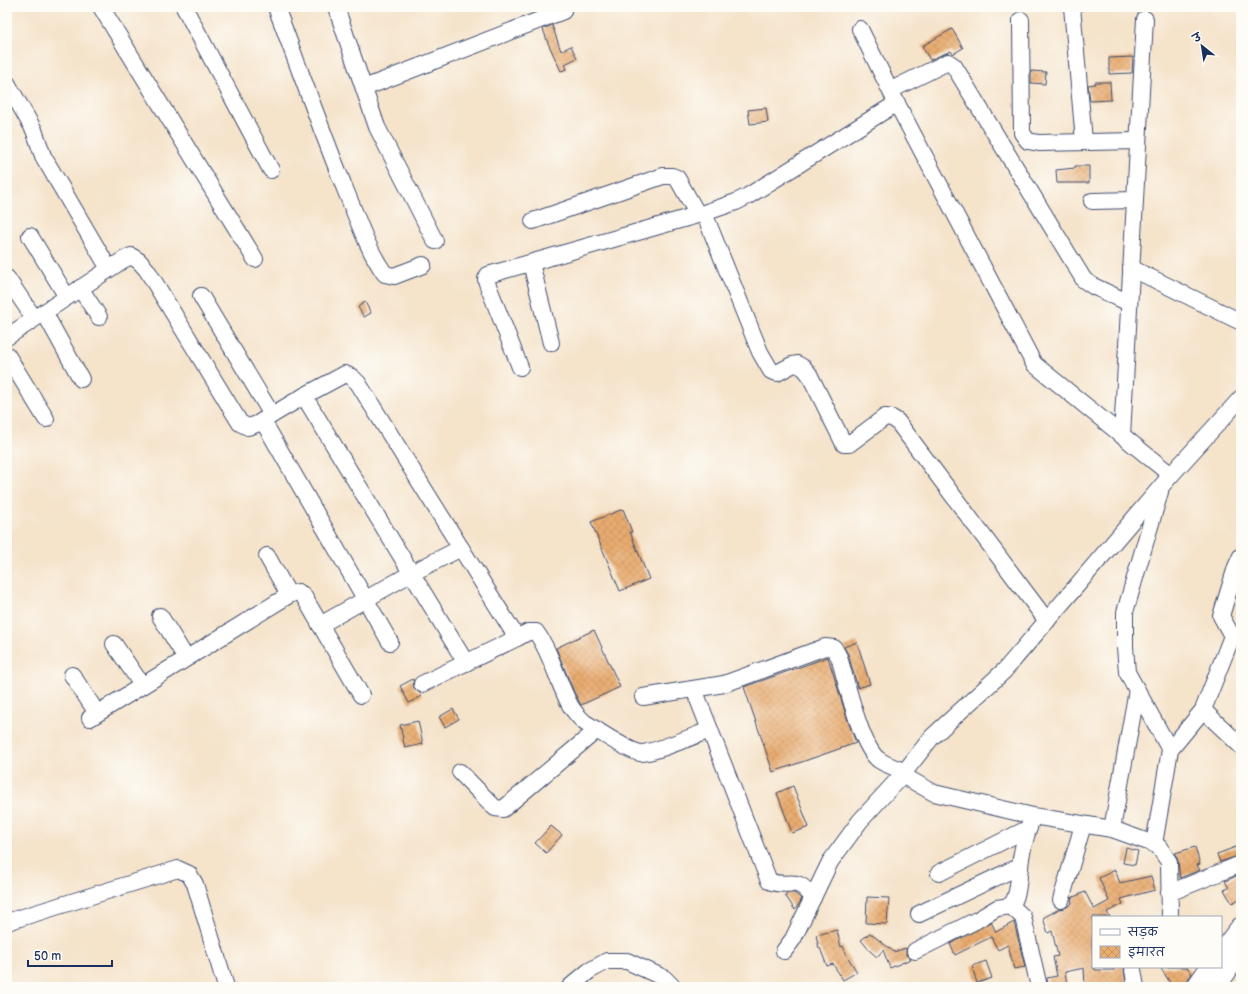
<svg xmlns="http://www.w3.org/2000/svg" width="1248" height="994" font-family="'Balsamiq Sans','Playpen Sans Deva',sans-serif">
<defs>
<pattern id="building-cross-hatch" width="8" height="8" patternUnits="userSpaceOnUse"><rect width="8" height="8" fill="#e9ac6f"/><path d="M0 0l8 8M0 8l8-8" fill="none" stroke="#c79463"/></pattern>
</defs>
<rect width="100%" height="100%" fill="#fdfcf7"/>
<filter id="ink" filterUnits="userSpaceOnUse"><feTurbulence type="fractalNoise" baseFrequency=".025" numOctaves="2"/><feDisplacementMap in="SourceGraphic" scale="8" xChannelSelector="R" yChannelSelector="G"/><feConvolveMatrix kernelMatrix="1 2 1 2 8 2 1 2 1" color-interpolation-filters="sRGB"/></filter>
<filter id="wash" filterUnits="userSpaceOnUse"><feTurbulence type="fractalNoise" baseFrequency=".012" numOctaves="4" result="noise"/><feDisplacementMap in="SourceGraphic" scale="16" xChannelSelector="R" yChannelSelector="G"/><feGaussianBlur stdDeviation="0.9" result="paint"/><feColorMatrix in="noise" values="0 0 0 0 0 0 0 0 0 0 0 0 0 0 0 0 0 1.4 0 .05"/><feComposite in="paint" operator="in"/></filter>
<g filter="url(#wash)">
<rect width="100%" height="100%" fill="#f5e3ca"/>
<g id="blocks">
<g fill="url(#building-cross-hatch)">
<polygon points="552,25 561,51 571,46 577,58 565,64 567,69 561,71 548,43 543,29"/>
<polygon points="952,29 963,48 953,54 951,51 930,60 922,46"/>
<polygon points="1133,57 1132,73 1109,74 1109,58"/>
<polygon points="1031,71 1046,72 1045,84 1031,83"/>
<polygon points="1095,82 1110,82 1111,100 1090,101 1088,85 1095,84"/>
<polygon points="766,108 768,122 750,124 748,110"/>
<polygon points="1075,166 1089,166 1089,183 1057,183 1056,170 1075,168"/>
<polygon points="365,302 371,313 364,317 358,307"/>
<polygon points="623,509 632,532 630,532 649,579 620,591 591,522"/>
<polygon points="594,630 620,687 581,705 574,692 556,648"/>
<polygon points="857,642 870,684 858,688 848,654 844,647"/>
<polygon points="828,657 846,715 856,743 773,772 744,687"/>
<polygon points="413,679 414,688 420,693 422,696 409,703 400,686"/>
<polygon points="453,709 459,719 445,727 439,717"/>
<polygon points="418,721 423,744 405,748 400,725"/>
<polygon points="793,786 809,827 792,833 777,793"/>
<polygon points="551,826 562,835 546,853 535,843"/>
<polygon points="1241,845 1241,855 1220,862 1217,854"/>
<polygon points="1195,847 1200,864 1197,865 1200,870 1180,878 1178,861 1175,853"/>
<polygon points="1126,848 1138,851 1135,865 1123,863"/>
<polygon points="1115,870 1120,883 1151,876 1155,890 1121,899 1123,904 1107,912 1110,917 1093,917 1093,939 1092,939 1093,968 1095,968 1095,970 1114,970 1114,967 1124,967 1126,987 1085,987 1084,968 1065,972 1067,985 1048,987 1047,978 1057,976 1053,957 1058,956 1052,931 1048,933 1043,918 1059,909 1067,907 1072,903 1071,898 1085,892 1094,909 1109,901 1099,878"/>
<polygon points="1241,874 1241,898 1232,903 1224,890 1229,888 1225,881"/>
<polygon points="787,893 794,893 802,899 795,910 785,895"/>
<polygon points="867,897 889,898 887,924 866,923"/>
<polygon points="991,922 996,932 1014,922 1025,967 1014,969 1008,945 998,950 991,937 955,955 950,944"/>
<polygon points="837,930 841,947 843,946 847,956 857,972 843,980 833,964 827,966 820,948 819,948 816,935"/>
<polygon points="870,933 894,952 906,948 906,955 911,959 890,968 883,950 877,957 870,951 861,940"/>
<polygon points="986,961 992,978 977,983 972,966"/>
<polygon points="1160,967 1187,967 1192,974 1186,982 1179,987 1173,987"/>
</g>
</g>
</g>
<g filter="url(#ink)">
<use href="#blocks" fill-opacity="0" stroke="#3c4a6e" stroke-width="1"/>
<g fill="none" stroke-linecap="round" stroke-linejoin="round">
<defs>
<g id="minor">
<polyline points="101,7 255,259"/>
<polyline points="184,7 271,170"/>
<path d="M 276,7 C 299,68 321,129 345,189 C 357,217 367,249 385,274 L 394,276 L 423,265"/>
<polyline points="336,7 377,127 435,241"/>
<polyline points="1072,7 1084,141"/>
<polyline points="1021,20 1022,133 1028,141 1039,143 1138,141"/>
<polyline points="860,29 894,98 1034,364 1171,475"/>
<polyline points="7,83 34,130 43,156 109,269"/>
<polyline points="364,88 563,11"/>
<polyline points="891,90 948,62 954,66 1084,280 1093,286 1129,303"/>
<polyline points="1092,201 1135,200"/>
<polyline points="704,213 760,352 771,371 777,373 792,365 797,364 804,368 809,374 844,444 849,444 885,417 892,418 897,421 1047,621"/>
<polyline points="533,221 663,176 672,176 677,178 698,215"/>
<polyline points="30,236 67,297"/>
<polyline points="531,263 551,343"/>
<polyline points="1131,268 1241,322"/>
<polyline points="7,278 34,318"/>
<polyline points="80,288 99,317"/>
<polyline points="201,296 272,415"/>
<polyline points="44,312 81,379"/>
<polyline points="7,337 123,260 131,256 139,261 147,270 240,423 248,427 257,424 304,396 345,374 352,377 358,383 517,638"/>
<polyline points="7,355 46,419"/>
<polyline points="520,367 487,283 486,279 488,275 704,213 736,202 748,196 897,103"/>
<polyline points="304,396 466,663"/>
<polyline points="263,421 390,642"/>
<polyline points="1122,436 1145,19"/>
<polyline points="1160,492 1125,612 1125,647 1127,672 1170,750"/>
<polyline points="267,556 289,595"/>
<polyline points="160,616 186,658"/>
<polyline points="320,625 412,573 461,548"/>
<polyline points="114,644 142,685"/>
<polyline points="72,675 97,713"/>
<path d="M 422,684 L 517,638 L 528,632 L 536,632 C 552,654 557,681 570,705 C 573,711 579,717 584,722 C 597,730 626,750 640,753 C 651,754 696,735 710,730"/>
<path d="M 694,689 L 769,881 C 790,890 795,873 813,898"/>
<path d="M 643,697 L 724,684 L 825,647 L 834,648 L 839,657 C 846,680 861,748 879,760 C 886,765 896,768 904,771"/>
<polyline points="1203,710 1241,746"/>
<polyline points="90,718 289,595 298,592 303,595 361,695"/>
<polyline points="460,772 495,808 503,809 597,730"/>
<polyline points="902,775 934,793 1033,816 1112,829 1154,844 1159,847 1169,862 1170,917"/>
<polyline points="1112,829 1137,690"/>
<polyline points="1154,844 1170,750 1203,710 1232,636 1221,616 1236,567 1241,556"/>
<polyline points="939,873 1029,828"/>
<polyline points="1169,893 1241,864"/>
<polyline points="1061,900 1083,825"/>
<path d="M 1011,906 C 1019,894 1018,881 1020,867 C 1021,852 1026,835 1031,821"/>
<polyline points="919,914 1020,866"/>
<polyline points="7,922 178,869 189,874 195,884 226,987"/>
<polyline points="784,951 793,939 830,862 860,821 902,775 932,737 1004,671 1171,475 1241,398"/>
<polyline points="915,951 977,920 997,908 1011,906 1023,917 1039,987"/>
<polyline points="1133,970 1136,987"/>
<polyline points="570,987 589,971 607,961 627,961 664,978 673,987"/>
</g>
<g id="major">
<polyline points="1221,954 1241,928"/>
<polyline points="1197,987 1211,967"/>
<polyline points="1215,987 1241,949"/>
</g>
</defs>
<use href="#minor" stroke="#3c4a6e" stroke-width="18"/>
<use href="#major" stroke="#3c4a6e" stroke-width="23"/>
<use href="#minor" stroke="#fff" stroke-width="16"/>
<use href="#major" stroke="#fff" stroke-width="21"/>
</g>
</g>
<rect width="1248" height="994" fill="none" stroke="#fdfcf7" stroke-width="24"/>
<rect x="1092" y="916" width="130" height="52" fill="#fdfcf7" stroke="#a3aaba"/>
<rect x="1100" y="929" width="20" height="6" fill="#ffffff" stroke="#a3aaba"/>
<text x="1128" y="936" font-size="12" fill="#1b2f5e">सड़क</text>
<rect x="1100" y="946" width="20" height="12" fill="url(#building-cross-hatch)" stroke="#a3aaba"/>
<text x="1128" y="956" font-size="12" fill="#1b2f5e">इमारत</text>
<g transform="translate(1202 46) rotate(330)" stroke="#fdfcf7" stroke-width="3" paint-order="stroke">
<path d="M0-3L7 15L0 10L-7 15Z" fill="#1b2f5e"/>
<text y="-6" font-size="11" font-weight="bold" text-anchor="middle" fill="#1b2f5e">उ</text>
</g>
<path d="M28 960v6h84v-6" fill="none" stroke="#1b2f5e" stroke-width="2"/>
<text x="34" y="960" font-size="12" fill="#1b2f5e" stroke="#fdfcf7" stroke-width="3" paint-order="stroke">50 m</text>
</svg>
